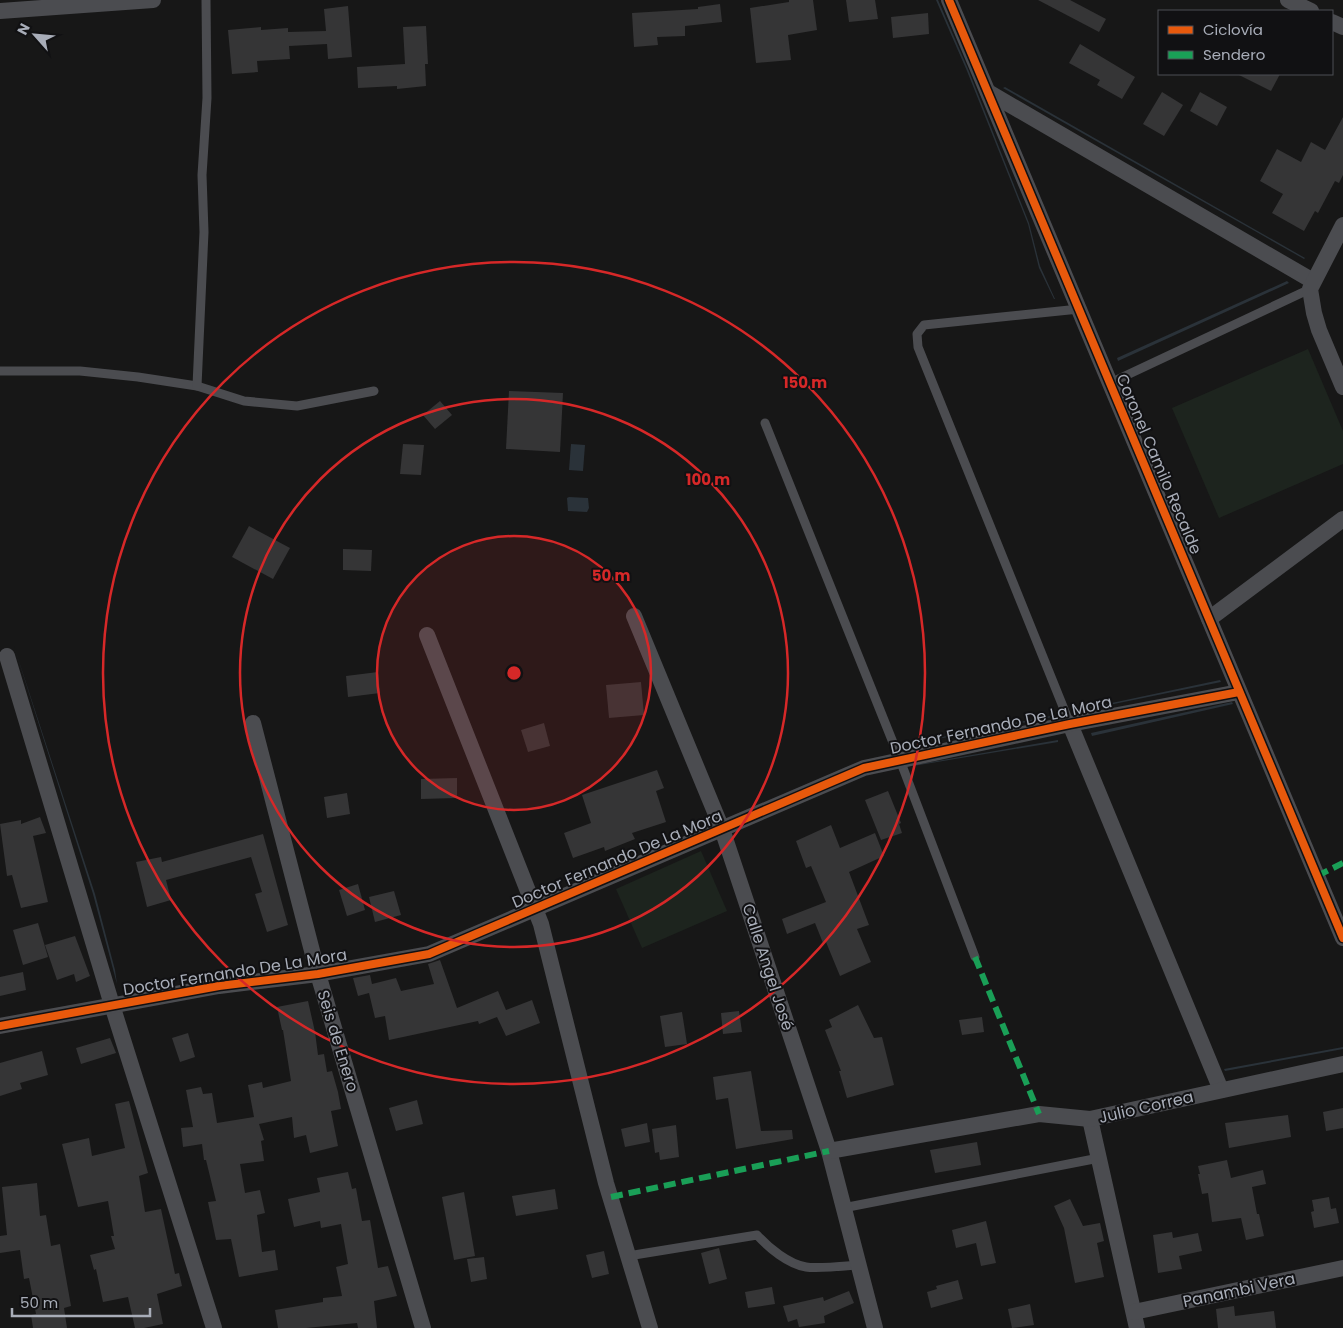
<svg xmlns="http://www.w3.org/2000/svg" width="1343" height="1328" font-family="Poppins,sans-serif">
<rect width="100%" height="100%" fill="#171717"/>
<g fill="#1d241e">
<polygon points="1308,349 1343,431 1343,464 1219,518 1172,408"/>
<polygon points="701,851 727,911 642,948 616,889"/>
</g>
<g fill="#2a3239">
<polygon points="936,0 938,0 968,69 1029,223 1040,266 1055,299 1054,299 1039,268 1028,224 967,71"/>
<polygon points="1005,87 1305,258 1304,259 1003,88"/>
<polygon points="1287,281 1289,283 1118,361 1117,358"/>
<polygon points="571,444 585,445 583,471 569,470"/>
<polygon points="569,497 588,498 589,508 587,512 568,511 567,498"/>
<polygon points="14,646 95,894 115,970 117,984 93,894"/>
<polygon points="1220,680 1221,682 1075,712 1074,711"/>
<polygon points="1232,702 1233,704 1092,736 1091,733"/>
<polygon points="1051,716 1052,717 906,745 906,744"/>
<polygon points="1058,740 1058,742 913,766 914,765"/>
<polygon points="1343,1047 1343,1049 1225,1071 1224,1069"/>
</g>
<g fill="#353536">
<polygon points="789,0 813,0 817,30 788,35 791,60 756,63 750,8 789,2"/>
<polygon points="846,0 875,0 878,19 849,22"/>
<polygon points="1038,0 1070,0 1106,19 1099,32"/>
<polygon points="720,4 722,22 685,26 685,36 657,37 658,45 634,47 632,13 698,9 698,7"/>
<polygon points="348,6 352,57 328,59 327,44 289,46 290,59 257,61 258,72 232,74 228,30 261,27 261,30 288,28 288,32 326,31 324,9"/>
<polygon points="928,13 929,34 893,38 891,17"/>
<polygon points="426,26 428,64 425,64 426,86 397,89 397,86 358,88 357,67 405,64 403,27"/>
<polygon points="1080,44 1135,77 1122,99 1097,85 1100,80 1069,63"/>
<polygon points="1237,74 1280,74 1271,91"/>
<polygon points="1162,92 1183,105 1164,136 1143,124"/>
<polygon points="1200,92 1227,107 1217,126 1190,111"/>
<polygon points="1343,117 1343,175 1339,183 1335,181 1318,213 1315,211 1304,231 1272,213 1283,194 1260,181 1277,149 1301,162 1311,142 1325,150"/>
<polygon points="509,391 563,393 560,452 506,449"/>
<polygon points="440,401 452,415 435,429 423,415"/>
<polygon points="403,444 424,445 421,475 400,474"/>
<polygon points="249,526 290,548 273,579 232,557"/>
<polygon points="343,549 372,550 371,571 343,570"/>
<polygon points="378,672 380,693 348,697 346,676"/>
<polygon points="641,682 644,715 609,718 606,685"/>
<polygon points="544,723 550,746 528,752 521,730"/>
<polygon points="657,770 664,788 656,791 666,822 632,833 635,839 605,851 604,847 573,858 564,833 591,823 582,795"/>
<polygon points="457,778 457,798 421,799 421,779"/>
<polygon points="888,791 901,823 899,824 902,833 881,840 865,800"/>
<polygon points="347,793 350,814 327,818 324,797"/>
<polygon points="40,817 46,833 33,836 48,902 21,908 12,875 7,876 0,824 21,820 21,824"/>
<polygon points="831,825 840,848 875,833 884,856 849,872 869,925 857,929 871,962 840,976 826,942 823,943 815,923 787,934 782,919 826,902 811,866 806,868 796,841"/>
<polygon points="263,834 288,925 267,932 255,894 262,892 251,857 166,880 171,900 147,907 136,862 161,857 162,862"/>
<polygon points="358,884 365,910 347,916 339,890"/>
<polygon points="394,891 401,915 375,922 369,897"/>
<polygon points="38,923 48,957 23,965 13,930"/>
<polygon points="75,936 90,976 76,982 74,974 57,980 45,945"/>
<polygon points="440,960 457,1008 498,991 506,1010 532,1000 540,1023 506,1036 497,1017 479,1024 478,1021 389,1040 385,1016 375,1018 369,993 358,996 353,978 370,975 372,984 396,978 401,991 434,984 428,964"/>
<polygon points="23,972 26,990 0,996 0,977"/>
<polygon points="308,1001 315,1032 318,1055 324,1054 327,1072 332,1071 338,1092 341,1109 331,1111 338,1146 310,1153 306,1135 294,1138 292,1117 259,1124 264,1140 261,1141 264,1161 240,1164 245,1193 260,1190 265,1213 257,1215 262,1252 275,1250 278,1270 239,1277 231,1239 216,1240 208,1202 216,1201 206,1160 204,1160 202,1144 183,1147 181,1128 193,1127 186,1090 201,1087 203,1094 212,1093 217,1123 254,1117 248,1085 262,1082 263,1088 291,1081 283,1030 282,1030 277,1007"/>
<polygon points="858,1005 874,1038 882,1037 894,1085 847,1098 839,1071 841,1071 825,1030 832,1027 829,1020"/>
<polygon points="739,1011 742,1032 723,1034 721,1013"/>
<polygon points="682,1012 687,1044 665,1047 660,1016"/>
<polygon points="982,1017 984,1032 962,1035 959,1020"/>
<polygon points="188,1033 195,1057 180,1062 172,1038"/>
<polygon points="110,1038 116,1053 81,1064 76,1048"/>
<polygon points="42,1051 48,1075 20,1083 22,1089 0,1096 0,1063"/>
<polygon points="751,1071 761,1131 792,1130 793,1139 736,1149 728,1098 716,1100 713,1077"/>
<polygon points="417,1100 423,1124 396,1131 389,1108"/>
<polygon points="129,1101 148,1173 139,1176 145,1212 161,1209 175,1274 179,1273 182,1286 157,1294 163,1324 144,1328 135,1328 128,1297 103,1302 96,1269 94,1270 90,1255 115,1249 111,1236 114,1236 108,1201 78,1207 62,1144 89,1138 92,1156 125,1148 115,1104"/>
<polygon points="1343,1108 1343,1128 1326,1131 1323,1112"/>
<polygon points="1288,1115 1291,1137 1229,1148 1225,1123"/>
<polygon points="647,1123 650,1142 625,1147 621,1129"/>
<polygon points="676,1125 679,1157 660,1160 659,1152 655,1153 652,1129"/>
<polygon points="977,1142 981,1165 935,1173 930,1150"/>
<polygon points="1227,1160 1231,1178 1263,1170 1266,1184 1252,1187 1257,1214 1259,1214 1264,1236 1246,1240 1241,1218 1212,1222 1208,1193 1202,1194 1198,1174 1200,1174 1198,1166"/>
<polygon points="348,1172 352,1189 356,1188 362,1221 370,1220 378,1268 388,1266 397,1296 374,1301 377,1328 358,1328 357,1323 306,1328 278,1328 275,1310 323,1302 323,1298 342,1296 336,1267 348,1264 341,1224 321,1228 320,1221 294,1227 288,1199 320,1192 317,1178"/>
<polygon points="37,1183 40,1216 46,1215 51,1246 60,1244 71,1306 64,1308 67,1328 33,1328 31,1315 36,1314 29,1278 24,1279 20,1250 0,1253 0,1236 7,1235 2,1187"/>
<polygon points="555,1189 558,1209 516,1216 512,1196"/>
<polygon points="464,1192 475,1256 454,1260 442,1197"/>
<polygon points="1329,1197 1331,1209 1336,1208 1339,1223 1314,1228 1311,1212 1314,1211 1312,1200"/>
<polygon points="1070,1199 1083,1226 1100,1223 1104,1241 1097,1243 1104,1277 1075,1283 1064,1228 1054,1206"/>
<polygon points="986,1221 996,1263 981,1266 976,1243 956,1248 952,1230"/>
<polygon points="1172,1232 1173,1238 1198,1233 1202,1251 1179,1256 1182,1269 1158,1273 1153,1235"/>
<polygon points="719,1248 727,1279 709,1284 701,1253"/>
<polygon points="604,1251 609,1274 592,1278 586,1255"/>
<polygon points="484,1257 487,1279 471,1282 467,1259"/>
<polygon points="958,1280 963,1299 931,1308 927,1292 937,1289 936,1286"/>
<polygon points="772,1287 775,1304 748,1308 745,1292"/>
<polygon points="849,1291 854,1303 824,1316 825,1323 799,1327 797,1319 788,1322 783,1306 823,1297 824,1301"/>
<polygon points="1030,1304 1034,1325 1012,1328 1008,1309"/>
<polygon points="1234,1306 1235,1316 1274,1311 1276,1328 1218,1328 1216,1309"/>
</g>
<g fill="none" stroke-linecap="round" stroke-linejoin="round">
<g stroke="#4b4c50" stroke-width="9">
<polyline points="0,371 80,371 138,377 197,386 244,401 297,406 374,391"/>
<polyline points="1110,383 1310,289"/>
<polyline points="197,386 204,232 202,175 207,98 206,0"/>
<polyline points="765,423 900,760 975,957"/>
<polyline points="1070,724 918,347 917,334 924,325 1079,309"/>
<polyline points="843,1208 1099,1158"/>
<path d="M 628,1256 L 757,1235 C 769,1248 788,1264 806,1267 C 817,1269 845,1266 858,1265"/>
</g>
<g stroke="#4b4c50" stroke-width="16">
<polyline points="949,0 1343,938"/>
<polyline points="1288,0 1311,11"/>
<polyline points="0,11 153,0"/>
<polyline points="1332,22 1343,27"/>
<polyline points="988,92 1313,281"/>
<polyline points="1343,225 1310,289 1314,313 1319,330 1343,387"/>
<polyline points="634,616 722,829 829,1151 875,1328"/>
<polyline points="1209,619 1343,519"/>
<polyline points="427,635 541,924 606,1183 650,1328"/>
<polyline points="7,656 112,1005 214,1328"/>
<polyline points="253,723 318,974 423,1328"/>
<polyline points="1070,724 1221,1090"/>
<polyline points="0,1026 219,986 318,974 429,954 864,768 1070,724 1239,692"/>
<polyline points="1090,1119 1137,1328"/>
<polyline points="829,1151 1039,1114 1090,1119 1343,1064"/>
<polyline points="1134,1312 1343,1268"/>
</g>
<g stroke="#1a9f57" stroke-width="6" stroke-dasharray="12 6" stroke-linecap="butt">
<polyline points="1317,876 1343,863"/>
<polyline points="975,957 1039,1114"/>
<polyline points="611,1197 829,1151"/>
</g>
<defs>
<g id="cycleway">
<polyline points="949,0 1343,938"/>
<polyline points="0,1026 219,986 318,974 429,954 864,768 1070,724 1239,692"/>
</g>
</defs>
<use href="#cycleway" stroke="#111113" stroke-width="11"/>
<use href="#cycleway" stroke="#e8590c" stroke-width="8"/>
</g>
<circle cx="514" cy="673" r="137" fill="#d62828" fill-opacity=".12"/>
<g fill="none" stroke="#d62828" stroke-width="2.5">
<circle cx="514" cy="673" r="137"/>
<circle cx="514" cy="673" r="274"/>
<circle cx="514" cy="673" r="411"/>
</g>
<g text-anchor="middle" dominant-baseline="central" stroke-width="4" stroke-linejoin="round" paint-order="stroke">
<g font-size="16" fill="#a8adb8" stroke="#111113">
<text transform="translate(1159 464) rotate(67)">Coronel Camilo Recalde</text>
<text transform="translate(1001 725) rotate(-12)">Doctor Fernando De La Mora</text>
<text transform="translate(617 859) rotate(-23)">Doctor Fernando De La Mora</text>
<text transform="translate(768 967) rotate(72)">Calle Angel José</text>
<text transform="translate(235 972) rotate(-9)">Doctor Fernando De La Mora</text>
<text transform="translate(338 1041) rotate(73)">Seis de Enero</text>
<text transform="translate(1146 1107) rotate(-13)">Julio Correa</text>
<text transform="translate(1239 1290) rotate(-12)">Panambi Vera</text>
</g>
</g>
<circle cx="514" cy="673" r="8" fill="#d62828" stroke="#111113" stroke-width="2.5"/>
<g font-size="15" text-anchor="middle" font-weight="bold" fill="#d62828" stroke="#111113" stroke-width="4" stroke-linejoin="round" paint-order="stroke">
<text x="805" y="388">150 m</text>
<text x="708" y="485">100 m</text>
<text x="611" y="581">50 m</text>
</g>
<rect x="1158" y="10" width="175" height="65" fill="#111113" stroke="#4d4f55"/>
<rect x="1168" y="26" width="25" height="8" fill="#e8590c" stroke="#4d4f55"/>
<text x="1203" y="35" font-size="15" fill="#a8adb8">Ciclovía</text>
<rect x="1168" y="51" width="25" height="8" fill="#1a9f57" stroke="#4d4f55"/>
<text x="1203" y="60" font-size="15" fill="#a8adb8">Sendero</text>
<g transform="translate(35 35) rotate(297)" stroke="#111113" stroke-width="4" paint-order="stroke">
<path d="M0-4L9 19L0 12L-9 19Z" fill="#a8adb8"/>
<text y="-8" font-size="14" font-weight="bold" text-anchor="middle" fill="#a8adb8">N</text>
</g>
<path d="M12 1308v8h138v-8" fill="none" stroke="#a8adb8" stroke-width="2.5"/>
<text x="20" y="1308" font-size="15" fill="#a8adb8" stroke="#111113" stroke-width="4" paint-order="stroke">50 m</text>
</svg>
